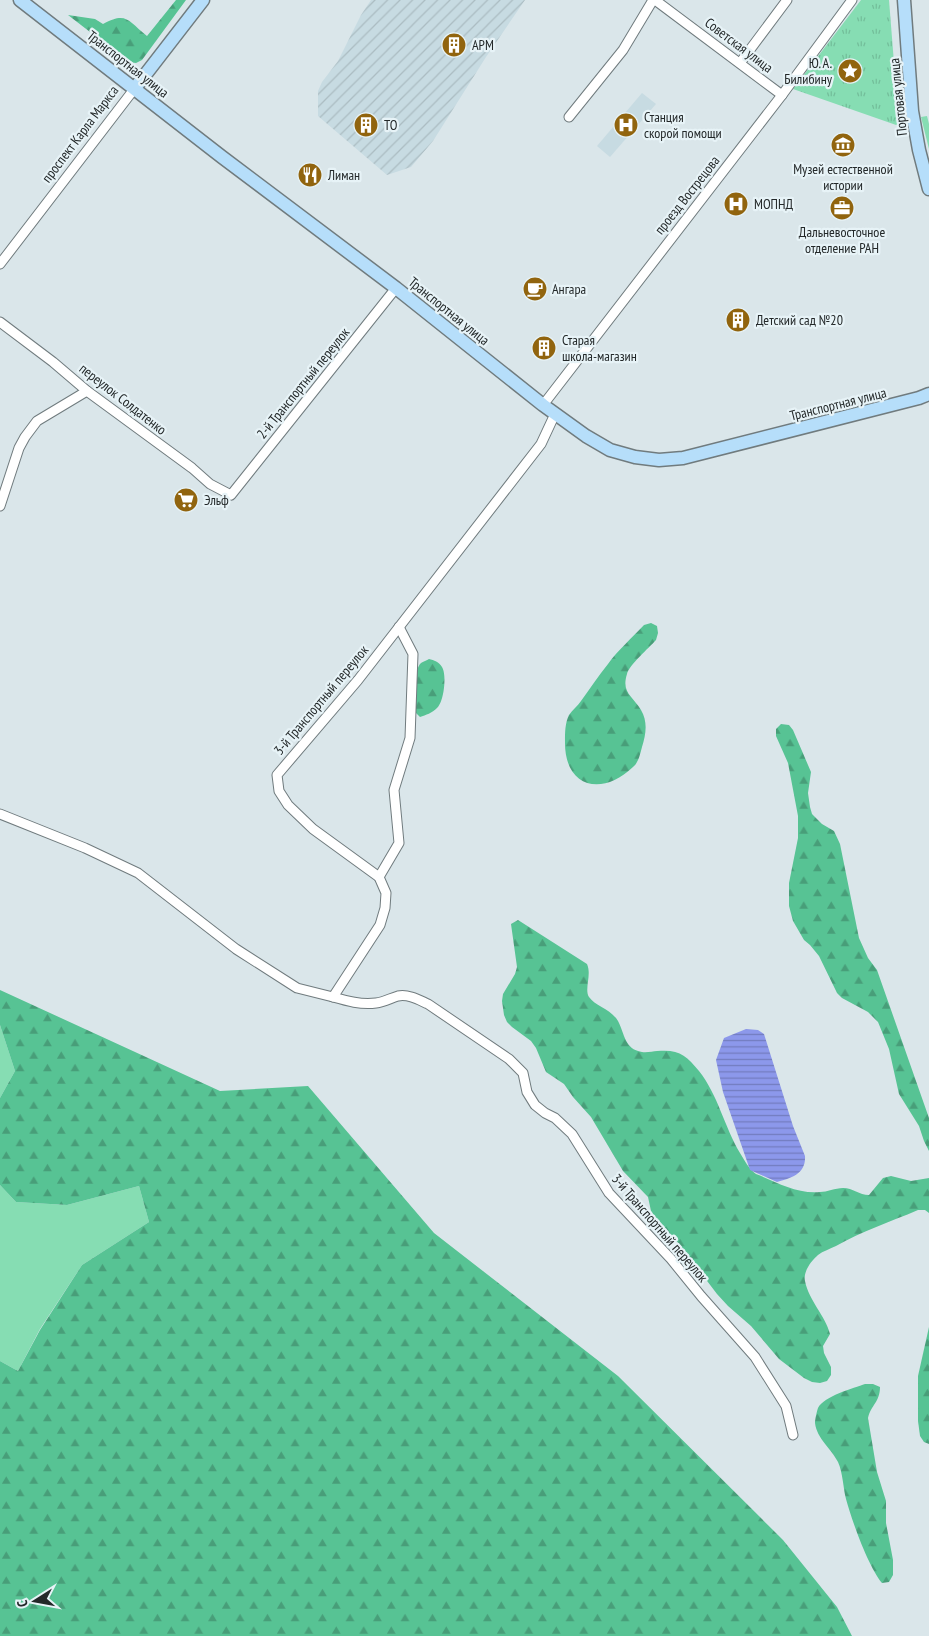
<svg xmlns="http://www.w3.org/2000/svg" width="929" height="1636" font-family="'PT Sans Narrow',sans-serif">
<defs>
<pattern id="industrial-furrows" width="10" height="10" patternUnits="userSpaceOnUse" patternTransform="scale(1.25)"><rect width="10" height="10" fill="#c7dbe2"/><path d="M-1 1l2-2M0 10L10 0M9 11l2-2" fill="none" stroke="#abbcc2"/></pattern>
<pattern id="forest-firs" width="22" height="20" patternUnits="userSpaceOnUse" patternTransform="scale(1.25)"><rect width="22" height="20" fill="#57c394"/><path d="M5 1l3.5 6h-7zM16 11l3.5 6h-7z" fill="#489e79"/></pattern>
<pattern id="park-tufts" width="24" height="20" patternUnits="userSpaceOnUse" patternTransform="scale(1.25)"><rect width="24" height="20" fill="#86ddb3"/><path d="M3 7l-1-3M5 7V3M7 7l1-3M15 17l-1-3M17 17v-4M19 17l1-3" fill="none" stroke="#73be9a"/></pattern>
<pattern id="water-rules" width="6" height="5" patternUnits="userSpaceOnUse" patternTransform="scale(1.25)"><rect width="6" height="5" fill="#8c98eb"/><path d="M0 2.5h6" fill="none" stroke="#727cbe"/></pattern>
</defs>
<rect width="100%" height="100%" fill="#dae6ea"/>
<polygon fill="#c7dbe2" points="642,93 656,104 610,157 597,146"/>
<polygon fill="url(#industrial-furrows)" points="371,0 525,0 486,57 433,141 411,167 387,175 318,116 318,91 322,82 338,61 361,15"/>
<g fill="#86ddb3">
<polygon points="927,116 929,124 929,149 921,117"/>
<polygon points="0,1025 15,1071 0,1098"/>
<polygon points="0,1185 16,1202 67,1205 139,1186 149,1222 82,1265 40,1329 18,1371 0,1361"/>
</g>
<g fill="url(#forest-firs)">
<path d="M 176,0 L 186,0 L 142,60 L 136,63 L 129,62 L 68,15 L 95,19 L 103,24 C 127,11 128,21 147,36 Z"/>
<path d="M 651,623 L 657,626 L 658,633 L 656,640 C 649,648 629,665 627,674 C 621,693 633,696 641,710 C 648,722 646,734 642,747 C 640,754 639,762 633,767 C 602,797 564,788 565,741 C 565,733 565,723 569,715 C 572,710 578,706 581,701 C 590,689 598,676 608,664 C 618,650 632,638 644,625 Z"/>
<path d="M 429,659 C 434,660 439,662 442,667 C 447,675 444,702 437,708 C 432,713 426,715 420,717 L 415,712 C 415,701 413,670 421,663 C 423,662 427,660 429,659 Z"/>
<polygon points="781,724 789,725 793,730 811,772 808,793 810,807 812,814 822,824 834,831 840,844 859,938 868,958 877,970 929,1118 929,1151 924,1141 919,1126 899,1094 889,1049 878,1022 868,1012 842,998 837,993 819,956 810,945 804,940 793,921 789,906 789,883 798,838 798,816 788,763 776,736 776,729"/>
<path d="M 518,920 L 587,964 C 592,975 584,989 589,997 C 595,1006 611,1009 618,1021 C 625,1034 624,1049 642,1052 C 647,1053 653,1051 657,1051 C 679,1049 686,1055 699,1071 C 718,1095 724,1126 740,1153 C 745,1161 748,1168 756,1174 C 777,1182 796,1194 820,1192 C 827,1192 835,1188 843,1188 C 853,1188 859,1195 869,1195 L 883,1178 L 891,1176 L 911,1181 L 929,1178 L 929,1213 L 925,1210 L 918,1210 C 890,1222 862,1231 836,1246 C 830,1249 823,1251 818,1255 C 811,1261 803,1272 805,1281 C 809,1301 825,1315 830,1334 L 823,1346 L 824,1353 L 831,1367 L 831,1375 L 827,1381 L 820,1383 L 812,1382 L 804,1378 L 779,1359 L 751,1326 L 728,1306 L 717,1294 L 679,1244 L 659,1223 L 651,1211 L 648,1197 L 623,1171 L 591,1117 L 573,1097 L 564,1084 L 546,1072 L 536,1048 L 531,1041 L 512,1027 L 507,1022 L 504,1015 L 502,1001 L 503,994 L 515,974 L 517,967 L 511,924 Z"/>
<polygon points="0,990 220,1091 308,1086 434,1233 618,1376 783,1540 837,1607 852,1636 0,1636 0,1361 18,1371 40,1330 82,1265 149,1222 139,1186 67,1205 16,1202 0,1185 0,1098 15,1071 0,1025"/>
<polygon points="929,1327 929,1444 924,1442 920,1436 918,1421 918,1376"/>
<path d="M 865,1384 L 873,1384 L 880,1387 C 880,1402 871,1405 868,1418 L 877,1472 L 886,1501 L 886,1523 L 893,1560 L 893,1575 L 889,1582 L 882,1583 C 868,1566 852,1521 846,1499 C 843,1488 843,1473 838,1462 C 831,1448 817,1439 815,1423 C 815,1419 817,1411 818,1408 C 824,1396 854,1388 865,1384 Z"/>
</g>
<polygon fill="url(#park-tufts)" points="861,0 889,0 899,126 793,89"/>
<path fill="url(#water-rules)" d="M 746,1029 L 758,1030 L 764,1034 L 793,1126 L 805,1156 C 806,1174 791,1178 777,1182 L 750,1170 L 723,1092 L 716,1060 L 724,1038 Z"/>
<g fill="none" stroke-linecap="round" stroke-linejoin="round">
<defs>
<g id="street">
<polyline points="655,0 782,95"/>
<polyline points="740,63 787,0"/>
<polyline points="569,117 623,50 653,0"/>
<polyline points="0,264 135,88"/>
<polyline points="0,322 53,362 87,391 192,468 210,484 231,495 396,288"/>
<polyline points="543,405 782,95 852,0"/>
<polyline points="0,506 19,448 25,437 37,421 87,391"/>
<polyline points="0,814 85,848 138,873 236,949 297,988 333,997 380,925 385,908 386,893 379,877 313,829 288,805 279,791 277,775 358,680 541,444 555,414"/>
<polyline points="379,877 399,843 394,790 410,738 413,654 399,627"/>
<path d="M 333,997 C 347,1001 361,1005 376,1003 C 384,1002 391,998 398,996 C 409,994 419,1000 428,1004 L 509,1059 L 523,1073 L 527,1092 L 535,1105 L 545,1113 L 555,1118 L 572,1134 L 609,1193 L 671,1259 L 701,1296 L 755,1357 L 786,1406 L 793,1435"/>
</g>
<g id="secondary">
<polyline points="20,0 222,157 396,288 543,405 586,436 610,450 635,457 659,460 683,458 919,398 929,394"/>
<polyline points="904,0 912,111 919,150 929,189"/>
<polyline points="135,88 203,0"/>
</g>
</defs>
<use href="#street" stroke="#707b7e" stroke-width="11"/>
<use href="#secondary" stroke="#707b7e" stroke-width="15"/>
<use href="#street" stroke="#fff" stroke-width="9"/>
<use href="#secondary" stroke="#b6defa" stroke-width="12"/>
</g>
<defs>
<symbol id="building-disc" viewBox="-11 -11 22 22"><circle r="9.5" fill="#91640e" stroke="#e7f3f7"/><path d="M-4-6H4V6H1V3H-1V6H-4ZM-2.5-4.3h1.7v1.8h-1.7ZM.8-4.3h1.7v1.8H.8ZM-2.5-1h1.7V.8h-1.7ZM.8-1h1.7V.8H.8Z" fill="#fff"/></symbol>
<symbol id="sight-disc" viewBox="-11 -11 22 22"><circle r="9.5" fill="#91640e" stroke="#e7f3f7"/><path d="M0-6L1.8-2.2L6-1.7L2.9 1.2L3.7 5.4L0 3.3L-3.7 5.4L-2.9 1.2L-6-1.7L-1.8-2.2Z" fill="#fff"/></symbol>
<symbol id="hospital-disc" viewBox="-11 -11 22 22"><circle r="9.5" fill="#91640e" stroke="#e7f3f7"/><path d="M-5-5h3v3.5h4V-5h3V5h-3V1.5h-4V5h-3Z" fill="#fff"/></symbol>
<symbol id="museum-disc" viewBox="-11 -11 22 22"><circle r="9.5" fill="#91640e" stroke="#e7f3f7"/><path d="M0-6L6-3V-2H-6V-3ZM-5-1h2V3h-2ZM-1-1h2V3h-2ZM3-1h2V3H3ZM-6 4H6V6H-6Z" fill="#fff"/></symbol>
<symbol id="restaurant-disc" viewBox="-11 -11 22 22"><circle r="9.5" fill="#91640e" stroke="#e7f3f7"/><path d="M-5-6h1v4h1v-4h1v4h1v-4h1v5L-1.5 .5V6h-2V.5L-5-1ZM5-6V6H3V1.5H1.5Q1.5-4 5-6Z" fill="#fff"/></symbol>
<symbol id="office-disc" viewBox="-11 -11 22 22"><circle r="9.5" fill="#91640e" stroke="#e7f3f7"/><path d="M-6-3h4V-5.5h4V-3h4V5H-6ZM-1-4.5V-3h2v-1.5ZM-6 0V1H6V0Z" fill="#fff"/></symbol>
<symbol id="cafe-disc" viewBox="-11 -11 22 22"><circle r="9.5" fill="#91640e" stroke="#e7f3f7"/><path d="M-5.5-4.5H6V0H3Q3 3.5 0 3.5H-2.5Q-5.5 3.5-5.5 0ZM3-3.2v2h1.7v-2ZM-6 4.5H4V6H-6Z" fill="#fff"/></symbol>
<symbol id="supermarket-disc" viewBox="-11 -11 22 22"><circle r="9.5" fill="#91640e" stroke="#e7f3f7"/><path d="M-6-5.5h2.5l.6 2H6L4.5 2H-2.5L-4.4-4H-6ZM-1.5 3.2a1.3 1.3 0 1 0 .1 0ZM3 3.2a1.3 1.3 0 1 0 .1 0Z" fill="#fff"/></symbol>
</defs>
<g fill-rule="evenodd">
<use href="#building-disc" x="440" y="31" width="28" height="28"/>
<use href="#sight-disc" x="836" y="57" width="28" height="28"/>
<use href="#building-disc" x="352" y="111" width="28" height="28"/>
<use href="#hospital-disc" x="612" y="111" width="28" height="28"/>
<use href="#museum-disc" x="829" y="131" width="28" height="28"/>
<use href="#restaurant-disc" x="296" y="161" width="28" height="28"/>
<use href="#hospital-disc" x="722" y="190" width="28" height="28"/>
<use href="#office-disc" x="828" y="194" width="28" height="28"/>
<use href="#cafe-disc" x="521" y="275" width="28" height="28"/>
<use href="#building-disc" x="724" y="306" width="28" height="28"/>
<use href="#building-disc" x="530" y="334" width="28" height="28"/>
<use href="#supermarket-disc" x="172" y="486" width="28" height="28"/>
</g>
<g text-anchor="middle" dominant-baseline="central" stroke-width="4.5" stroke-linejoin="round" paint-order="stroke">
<g font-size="14" fill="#232829" stroke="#e7f3f7" text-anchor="start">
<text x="472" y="45">АРМ</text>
<text x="832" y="63" text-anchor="end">Ю. А.<tspan x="832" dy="16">Билибину</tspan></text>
<text x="644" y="117">Станция<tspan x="644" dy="16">скорой помощи</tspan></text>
<text x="384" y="125">ТО</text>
<text x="843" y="169" text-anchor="middle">Музей естественной<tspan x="843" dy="16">истории</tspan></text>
<text x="328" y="175">Лиман</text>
<text x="754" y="204">МОПНД</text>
<text x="842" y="232" text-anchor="middle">Дальневосточное<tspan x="842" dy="16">отделение РАН</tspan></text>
<text x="552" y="289">Ангара</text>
<text x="756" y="320">Детский сад №20</text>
<text x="562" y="340">Старая<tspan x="562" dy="16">школа-магазин</tspan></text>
<text x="204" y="500">Эльф</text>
</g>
<g font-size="14" fill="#232829" stroke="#e7f3f7">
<text transform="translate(739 45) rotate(37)">Советская улица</text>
<text transform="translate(128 64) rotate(38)">Транспортная улица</text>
<text transform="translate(898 97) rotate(-96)">Портовая улица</text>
<text transform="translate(80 134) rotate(-53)">проспект Карла Маркса</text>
<text transform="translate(687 195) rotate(-52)">проезд Вострецова</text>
<text transform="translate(449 311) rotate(39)">Транспортная улица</text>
<text transform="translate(303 383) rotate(-51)">2-й Транспортный переулок</text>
<text transform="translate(123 399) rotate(38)">переулок Солдатенко</text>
<text transform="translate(838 404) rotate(-14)">Транспортная улица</text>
<text transform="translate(321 700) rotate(-50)">3-й Транспортный переулок</text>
<text transform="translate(660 1228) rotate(49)">3-й Транспортный переулок</text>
</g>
</g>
<g transform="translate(35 1601) rotate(259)" stroke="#e7f3f7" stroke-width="4" paint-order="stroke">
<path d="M0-4L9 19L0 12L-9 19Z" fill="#232829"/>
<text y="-8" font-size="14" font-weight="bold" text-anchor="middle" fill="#232829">С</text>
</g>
</svg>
